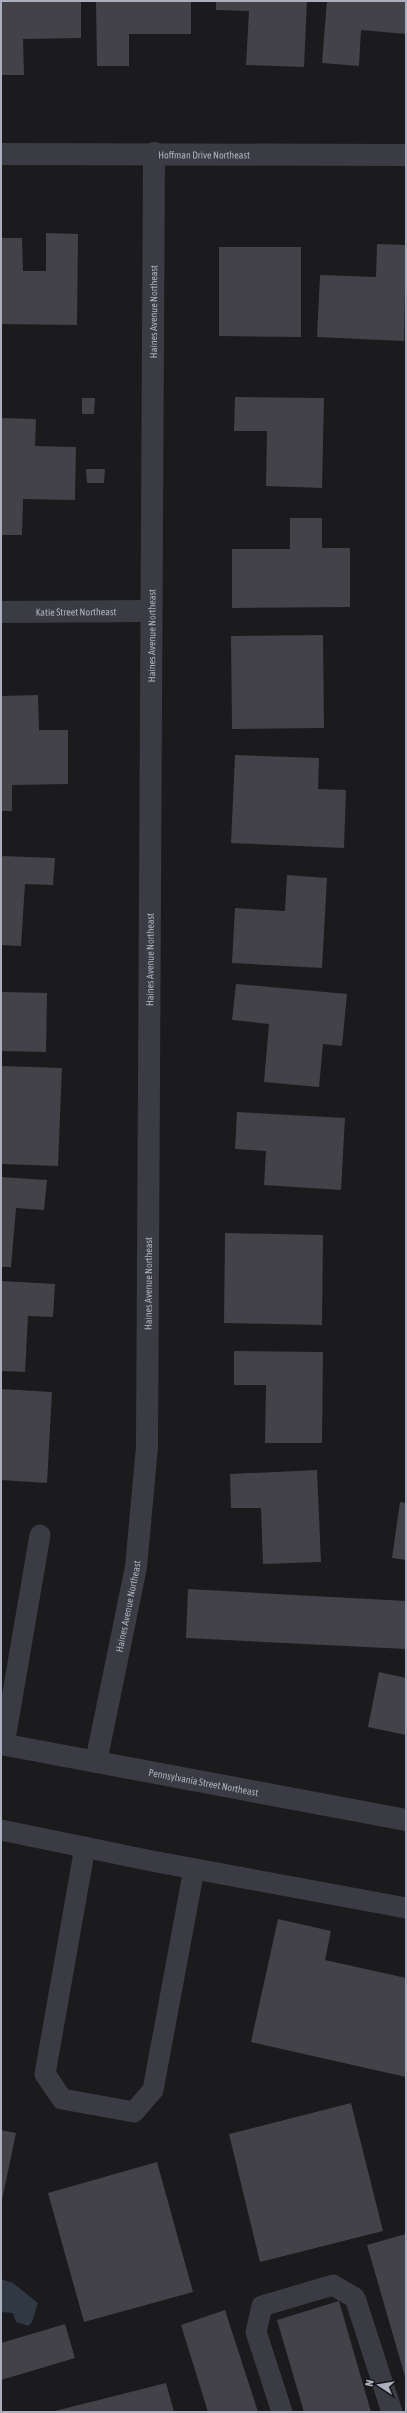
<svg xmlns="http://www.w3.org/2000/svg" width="407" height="2413" font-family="'Asap Condensed',sans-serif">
<rect width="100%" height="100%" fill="#1b1a1d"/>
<polygon fill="#2f3843" points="1,2279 13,2283 38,2303 32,2322 28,2326 16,2322 13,2313 1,2312"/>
<g fill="#424248">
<polygon points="1,1 81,1 81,38 23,39 24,75 1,75"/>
<polygon points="96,1 191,1 191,34 129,34 129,66 97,66"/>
<polygon points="216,1 307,1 304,67 246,65 249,11 216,10"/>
<polygon points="327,1 406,1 406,34 361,30 359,66 322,63"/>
<polygon points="46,233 78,234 77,325 1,324 1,238 22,238 23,271 46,271"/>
<polygon points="377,244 406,245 404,341 317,337 320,275 376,277"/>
<polygon points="219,247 301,247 301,337 219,336"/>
<polygon points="235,397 324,398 322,488 266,486 267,431 234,431"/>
<polygon points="82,398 95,398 94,414 82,414"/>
<polygon points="1,418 36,419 35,446 76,447 75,500 23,499 22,535 1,535"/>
<polygon points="86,469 105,469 104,483 87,483"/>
<polygon points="290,518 322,518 322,548 350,548 350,607 232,608 232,549 290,549"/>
<polygon points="323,635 324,728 232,729 231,636"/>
<polygon points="38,695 39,730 68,730 68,784 12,785 12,811 1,811 1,696"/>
<polygon points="235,755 319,758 318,789 346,790 344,848 231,843"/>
<polygon points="1,856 55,858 53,885 25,884 21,946 1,945"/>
<polygon points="287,875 327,878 322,968 232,963 235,908 285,911"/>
<polygon points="236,984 347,994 342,1046 323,1044 319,1087 264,1082 269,1024 232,1020"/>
<polygon points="1,992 47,993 46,1052 1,1051"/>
<polygon points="1,1066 62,1068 58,1166 1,1164"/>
<polygon points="237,1112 345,1118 341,1190 264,1185 266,1151 235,1149"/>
<polygon points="1,1177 47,1180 44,1210 16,1208 11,1267 1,1267"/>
<polygon points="225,1233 323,1235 322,1325 224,1323"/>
<polygon points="1,1281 55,1284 53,1317 28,1316 25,1372 1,1371"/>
<polygon points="234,1351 323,1352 322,1443 265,1443 266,1385 234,1385"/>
<polygon points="1,1389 52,1392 47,1483 1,1480"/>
<polygon points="317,1470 321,1562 263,1564 261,1508 231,1508 230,1474"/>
<polygon points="400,1502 406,1503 406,1560 392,1558"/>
<polygon points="188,1589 406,1601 406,1649 186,1638"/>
<polygon points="379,1672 406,1678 406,1735 368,1727"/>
<polygon points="278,1919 331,1931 325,1960 406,1978 406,2077 251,2042"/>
<polygon points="351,2103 383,2231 260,2262 229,2134"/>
<polygon points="1,2130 16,2133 2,2200 1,2200"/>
<polygon points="157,2162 193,2292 84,2322 48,2193"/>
<polygon points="406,2234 406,2380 367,2245"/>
<polygon points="339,2301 371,2412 304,2412 277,2320"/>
<polygon points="225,2310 258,2412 208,2412 181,2325"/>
<polygon points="65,2324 75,2358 1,2380 1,2343"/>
<polygon points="166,2383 174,2412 56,2412 55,2411"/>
</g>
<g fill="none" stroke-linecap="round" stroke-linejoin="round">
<g stroke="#3b3b43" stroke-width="21">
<polyline points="4,1745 40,1535"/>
<polyline points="1,1830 152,1861 406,1908"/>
<polyline points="85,1847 45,2074 62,2099 134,2112 153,2090 194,1869"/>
<polyline points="282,2412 256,2332 262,2306 333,2285 355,2298 392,2412"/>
</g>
<g stroke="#3b3b43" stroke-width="22">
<path id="s1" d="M 1,154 L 406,155"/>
<path id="s2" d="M 1,612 L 150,611"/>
<path id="s3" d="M 96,1762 L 136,1567 L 147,1447 L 154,153"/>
</g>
<path stroke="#3b3b43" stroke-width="22" id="s4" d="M 1,1744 L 406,1820"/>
</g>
<g text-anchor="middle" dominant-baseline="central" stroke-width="3" stroke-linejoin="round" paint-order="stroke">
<g font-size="10" fill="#acafbe" stroke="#161518">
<text stroke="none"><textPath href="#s1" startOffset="203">Hoffman Drive Northeast</textPath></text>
<text stroke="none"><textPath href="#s3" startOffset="1455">Haines Avenue Northeast</textPath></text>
<text stroke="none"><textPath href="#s2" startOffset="75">Katie Street Northeast</textPath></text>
<text stroke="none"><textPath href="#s3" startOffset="1131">Haines Avenue Northeast</textPath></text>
<text stroke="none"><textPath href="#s3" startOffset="807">Haines Avenue Northeast</textPath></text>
<text stroke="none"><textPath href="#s3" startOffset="483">Haines Avenue Northeast</textPath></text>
<text stroke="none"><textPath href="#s3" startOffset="159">Haines Avenue Northeast</textPath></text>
<text stroke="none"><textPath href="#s4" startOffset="206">Pennsylvania Street Northeast</textPath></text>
</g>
</g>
<rect width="407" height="2413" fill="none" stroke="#acafbe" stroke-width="4"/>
<g transform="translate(379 2385) rotate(282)" stroke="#161518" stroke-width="3" paint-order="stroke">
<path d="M0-3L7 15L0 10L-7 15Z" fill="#acafbe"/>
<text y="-6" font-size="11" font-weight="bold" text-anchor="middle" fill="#acafbe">N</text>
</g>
</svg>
